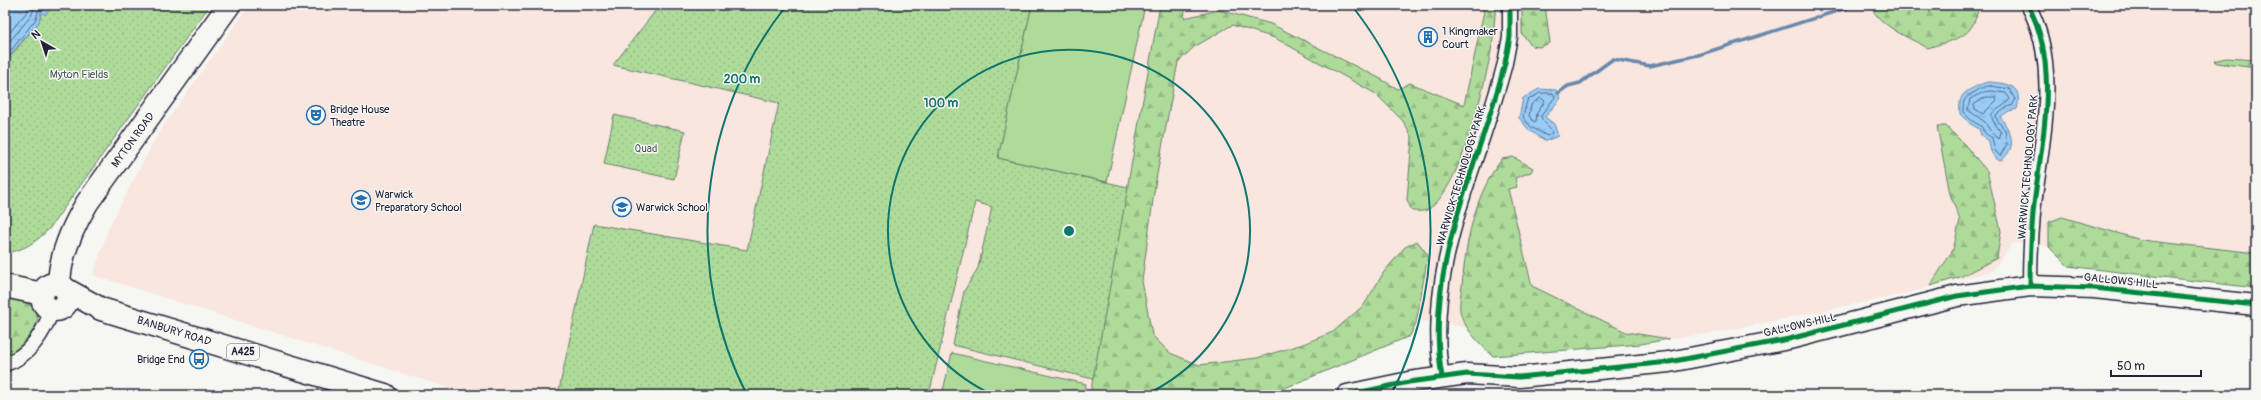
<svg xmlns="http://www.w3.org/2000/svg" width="2261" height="400" font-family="Pangolin,sans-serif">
<defs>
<pattern id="forest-firs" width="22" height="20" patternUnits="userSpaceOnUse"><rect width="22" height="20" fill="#aedb9a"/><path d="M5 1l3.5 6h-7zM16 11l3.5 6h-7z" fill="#95bc86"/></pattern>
<pattern id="park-dots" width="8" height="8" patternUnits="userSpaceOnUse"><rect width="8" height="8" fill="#aedb9a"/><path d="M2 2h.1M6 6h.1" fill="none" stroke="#95bc86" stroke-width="1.8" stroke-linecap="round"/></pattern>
<pattern id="water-ripples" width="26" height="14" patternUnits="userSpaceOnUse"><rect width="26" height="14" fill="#98ccf6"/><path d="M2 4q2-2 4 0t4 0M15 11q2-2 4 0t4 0" fill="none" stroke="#83afd4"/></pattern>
</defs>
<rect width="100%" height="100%" fill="#f6f6f2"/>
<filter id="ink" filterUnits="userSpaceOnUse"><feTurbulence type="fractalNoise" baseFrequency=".025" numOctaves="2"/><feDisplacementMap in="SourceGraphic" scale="8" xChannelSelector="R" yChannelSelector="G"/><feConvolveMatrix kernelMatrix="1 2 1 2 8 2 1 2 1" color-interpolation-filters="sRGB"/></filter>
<g filter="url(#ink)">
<polygon fill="#f8e6df" points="249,5 2256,5 2256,265 2013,243 1992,271 1900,295 1720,332 1669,339 1626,332 1576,308 1488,330 1415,320 1244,395 471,395 93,275 109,227 158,134"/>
<g fill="url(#forest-firs)" stroke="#687e6a">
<path d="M 1160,5 L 1186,5 L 1184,18 L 1219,10 L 1271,24 L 1379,78 L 1398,89 L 1410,83 L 1464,105 L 1484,11 L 1481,5 L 1496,5 C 1494,20 1494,36 1491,51 C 1484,87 1460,192 1427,210 C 1423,212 1416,211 1412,211 L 1407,200 L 1412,138 L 1403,121 L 1376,94 L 1275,38 L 1232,25 L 1194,47 L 1178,62 L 1155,185 L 1142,281 L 1152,335 L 1170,353 L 1199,365 L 1257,358 L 1303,344 L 1333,332 L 1364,305 L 1384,272 L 1405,247 L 1417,241 L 1428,255 L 1416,323 L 1410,336 L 1285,388 L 1247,395 L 1090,395 Z"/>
<polygon points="1522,5 1545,5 1550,43 1539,47 1532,46 1522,34"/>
<path d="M 1870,5 L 1979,5 C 1973,40 1957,38 1928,48 C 1909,38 1879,26 1870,5 Z"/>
<polygon points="2226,58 2256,60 2256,68 2217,63 2214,61"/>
<polygon points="1937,126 1946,126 1964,144 1987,171 2001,231 1997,258 1960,277 1930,286 1953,250 1960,220 1950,194"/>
<path d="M 1513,157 L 1533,168 L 1531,172 L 1515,178 L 1517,187 L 1508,189 L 1532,286 L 1626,332 L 1669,339 L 1641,344 L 1493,356 C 1481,345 1462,327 1460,310 C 1459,303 1461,293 1462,286 C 1466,242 1474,195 1502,159 Z"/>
<polygon points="2062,217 2141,240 2256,253 2256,288 2068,266 2049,247 2049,222"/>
<path d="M 5,296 C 14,299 27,301 34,308 C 48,322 18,351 5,356 Z"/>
</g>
<g fill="url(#park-dots)" stroke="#687e6a">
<path d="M 51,5 L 210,5 L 49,229 C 36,242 23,251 5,253 L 5,78 L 10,76 L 8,59 L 39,22 L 41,12 Z"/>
<polygon points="660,5 1032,5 998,158 1128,187 1093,379 953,345 964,291 978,268 992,207 975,202 929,395 558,395 594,224 747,250 779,103 613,65"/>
<polygon points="614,115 685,131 674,179 604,164"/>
</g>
<g fill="#aedb9a" stroke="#687e6a">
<polygon points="1032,5 1123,5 1144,10 1107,182 998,158"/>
<polygon points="952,353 1086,384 1084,395 942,395"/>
</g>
<g fill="url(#water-ripples)" stroke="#6988ab">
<polygon points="5,5 52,6 45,15 41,12 39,22 11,54 10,57 11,58 8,60 10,76 7,79 5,78"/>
<path d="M 1990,82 C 2009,84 2023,85 2017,109 L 2009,111 L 2000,117 C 2011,131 2019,148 2000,161 C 1991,156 1990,150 1989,141 L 1981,135 L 1979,129 L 1969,123 L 1960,114 C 1959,100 1960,94 1973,88 C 1979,85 1982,83 1990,82 Z"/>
<polygon points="1539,89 1556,90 1561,98 1545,117 1554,124 1558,136 1546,141 1529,130 1519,118 1523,98"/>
</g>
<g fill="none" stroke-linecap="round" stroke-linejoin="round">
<g stroke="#516686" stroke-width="1">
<polyline points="5,38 26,13 29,5"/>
<polyline points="5,47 31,16 34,9 38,5"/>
<polyline points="5,58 36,19 38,11 45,9 48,5"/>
<path d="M 1991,86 L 2009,89 L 2015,99 L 2013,105 L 2007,107 L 1996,116 L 1997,120 L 2005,130 L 2007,144 L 2000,156 L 1995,151 L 1992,138 L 1985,133 L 1981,126 L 1971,120 L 1963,112 C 1963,99 1965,97 1975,92 C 1981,88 1984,86 1991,86 Z"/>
<path d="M 1991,91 L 2006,93 L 2010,99 C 1998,115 1981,107 2001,132 L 1999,139 L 1989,129 L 1985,122 L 1968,110 L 1970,99 L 1984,92 Z"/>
<path d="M 1540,93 L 1553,93 L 1555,97 L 1541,116 C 1542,124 1551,125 1552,133 L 1547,136 L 1531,127 L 1523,117 L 1527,101 Z"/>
<polygon points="1986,97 1996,97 1997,100 1983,114 1975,109 1974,105"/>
<polygon points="1541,98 1545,101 1537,113 1536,121 1534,122 1529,116 1531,105"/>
</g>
<polyline stroke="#6988ab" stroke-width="3.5" points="1558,93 1568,86 1580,83 1613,59 1650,66 1698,55 1856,5"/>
<defs>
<g id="street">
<path d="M 2028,5 C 2062,68 2040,146 2033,213 C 2031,237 2030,261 2030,286"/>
<path d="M 5,364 C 29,357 44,332 52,310"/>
<path d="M 1442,377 C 1423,267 1479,166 1505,63 L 1510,37 L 1510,5"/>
</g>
<polyline id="secondary" points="1347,395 1409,382 1467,374 1519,377 1669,362 1789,339 1957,296 2030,286 2094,288 2256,305"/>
<g id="primary">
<circle cx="55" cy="297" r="13"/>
<path d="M 59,284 C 60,255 72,228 87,203 L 229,5"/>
<polyline points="5,286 42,294"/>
<polyline points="65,289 101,309 385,395"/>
</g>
</defs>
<use href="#street" stroke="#22223b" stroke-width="17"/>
<use href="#secondary" stroke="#22223b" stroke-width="23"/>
<use href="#primary" stroke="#22223b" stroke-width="25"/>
<use href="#street" stroke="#f6f6f2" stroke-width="14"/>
<use href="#secondary" stroke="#f6f6f2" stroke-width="20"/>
<use href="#primary" stroke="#f6f6f2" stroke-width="22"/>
<defs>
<g id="cycleway">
<path d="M 2028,5 C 2062,68 2040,146 2033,213 C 2031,237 2030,261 2030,286"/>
<path d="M 1442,377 C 1423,267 1479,166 1505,63 L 1510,37 L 1510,5"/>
<polyline points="1347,395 1409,382 1467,374 1519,377 1669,362 1789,339 1957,296 2030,286 2094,288 2256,305"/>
</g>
</defs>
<use href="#cycleway" stroke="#f6f6f2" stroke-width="8"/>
<use href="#cycleway" stroke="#00873e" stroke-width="5"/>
</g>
</g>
<g fill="none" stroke="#0f766e" stroke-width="2">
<path d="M991 394A181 181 0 1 1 1147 394"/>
<path d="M747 395A361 361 0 0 1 786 6M1352 6A361 361 0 0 1 1391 395"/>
</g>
<defs>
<symbol id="building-ring" viewBox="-11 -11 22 22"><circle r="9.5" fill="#f6f6f2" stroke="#1f6fb2" stroke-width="1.5"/><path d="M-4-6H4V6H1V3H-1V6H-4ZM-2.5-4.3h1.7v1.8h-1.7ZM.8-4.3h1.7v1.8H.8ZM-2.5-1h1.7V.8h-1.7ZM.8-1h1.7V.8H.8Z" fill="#1f6fb2"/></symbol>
<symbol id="theatre-ring" viewBox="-11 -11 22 22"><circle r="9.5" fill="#f6f6f2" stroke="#1f6fb2" stroke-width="1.5"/><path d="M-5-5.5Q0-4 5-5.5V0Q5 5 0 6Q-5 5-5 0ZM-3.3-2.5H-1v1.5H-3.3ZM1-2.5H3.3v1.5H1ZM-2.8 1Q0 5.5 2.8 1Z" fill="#1f6fb2"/></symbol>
<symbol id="school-ring" viewBox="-11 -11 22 22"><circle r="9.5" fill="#f6f6f2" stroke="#1f6fb2" stroke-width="1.5"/><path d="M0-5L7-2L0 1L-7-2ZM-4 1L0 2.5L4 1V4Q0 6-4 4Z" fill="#1f6fb2"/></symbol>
<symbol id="bus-ring" viewBox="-11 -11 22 22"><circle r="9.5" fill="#f6f6f2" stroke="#1f6fb2" stroke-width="1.5"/><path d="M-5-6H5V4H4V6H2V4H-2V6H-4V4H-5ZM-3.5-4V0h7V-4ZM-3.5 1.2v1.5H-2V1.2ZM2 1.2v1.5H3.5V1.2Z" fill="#1f6fb2"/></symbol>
</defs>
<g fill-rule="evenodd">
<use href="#building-ring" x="1417" y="26" width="22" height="22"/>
<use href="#theatre-ring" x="305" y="104" width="22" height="22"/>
<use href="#school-ring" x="350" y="189" width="22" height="22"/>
<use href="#school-ring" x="611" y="196" width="22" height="22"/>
<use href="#bus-ring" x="188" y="348" width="22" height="22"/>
</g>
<g text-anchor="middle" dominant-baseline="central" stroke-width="3" stroke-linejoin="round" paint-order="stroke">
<rect fill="#f6f6f2" stroke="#626272" stroke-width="1" x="227" y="344" width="32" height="16" rx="3"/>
<g font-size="10" font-weight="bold" fill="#22223b">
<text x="243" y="352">A425</text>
</g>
<g font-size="11" fill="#22223b" stroke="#f6f6f2" text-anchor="start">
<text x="1442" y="31">1 Kingmaker<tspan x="1442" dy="13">Court</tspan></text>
<text x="330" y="109">Bridge House<tspan x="330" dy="13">Theatre</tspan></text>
<text x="375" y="194">Warwick<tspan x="375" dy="13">Preparatory School</tspan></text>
<text x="636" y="207">Warwick School</text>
<text x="185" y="359" text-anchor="end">Bridge End</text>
</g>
<g font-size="11" fill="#4c5a58" stroke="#f6f6f2">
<text x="79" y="74">Myton Fields</text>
<text x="646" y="148">Quad</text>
</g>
<g font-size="11" fill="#22223b" stroke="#f6f6f2">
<text transform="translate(133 140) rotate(-54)">MYTON ROAD</text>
<text transform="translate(2028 167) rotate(-85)">WARWICK TECHNOLOGY PARK</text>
<text transform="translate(1461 176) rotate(-73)">WARWICK TECHNOLOGY PARK</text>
<text transform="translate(2121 281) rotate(6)">GALLOWS HILL</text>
<text transform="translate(1800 325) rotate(-13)">GALLOWS HILL</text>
<text transform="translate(174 331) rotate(17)">BANBURY ROAD</text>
</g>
</g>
<circle cx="1069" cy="231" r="6" fill="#0f766e" stroke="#f6f6f2" stroke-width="2"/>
<g font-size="12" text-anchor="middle" font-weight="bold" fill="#0f766e" stroke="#f6f6f2" stroke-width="3" stroke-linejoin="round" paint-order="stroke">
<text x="742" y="83">200 m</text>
<text x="941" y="107">100 m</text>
</g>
<rect width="2261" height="400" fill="none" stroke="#f6f6f2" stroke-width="20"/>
<rect x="10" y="10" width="2241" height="380" fill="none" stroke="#22223b" stroke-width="1.5" filter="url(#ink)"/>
<g transform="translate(42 42) rotate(321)" stroke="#f6f6f2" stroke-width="3" paint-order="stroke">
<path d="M0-3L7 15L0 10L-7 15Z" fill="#22223b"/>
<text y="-6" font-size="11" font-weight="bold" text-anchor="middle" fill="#22223b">N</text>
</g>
<path d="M2111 370v6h90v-6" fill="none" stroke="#22223b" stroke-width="2"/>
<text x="2117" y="370" font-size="12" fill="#22223b" stroke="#f6f6f2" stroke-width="3" paint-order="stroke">50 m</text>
</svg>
